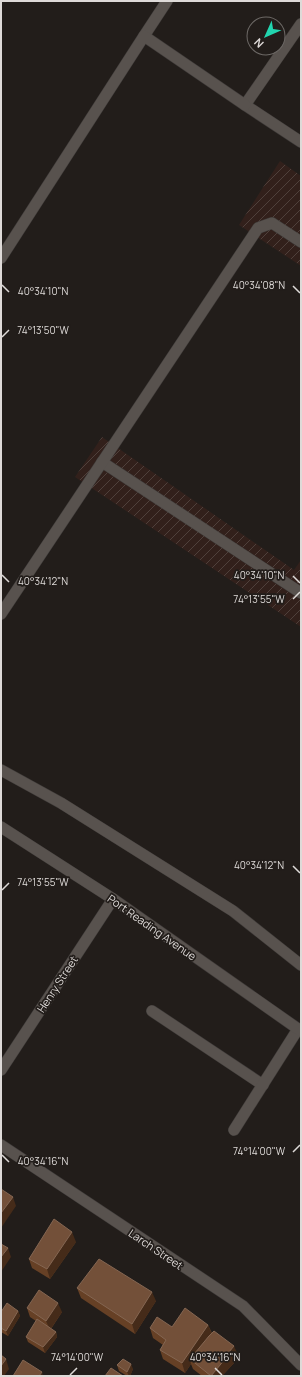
<svg xmlns="http://www.w3.org/2000/svg" width="302" height="1377" font-family="Manrope,sans-serif">
<defs>
<pattern id="industrial-furrows" width="10" height="10" patternUnits="userSpaceOnUse"><rect width="10" height="10" fill="#32201b"/><path d="M-1 1l2-2M0 10L10 0M9 11l2-2" fill="none" stroke="#4f403b"/></pattern>
</defs>
<rect width="100%" height="100%" fill="#221d1a"/>
<g fill="url(#industrial-furrows)">
<polygon points="280,161 301,176 301,266 239,225"/>
<polygon points="102,437 294,570 301,560 301,627 75,477"/>
</g>
<g fill="none" stroke-linecap="round" stroke-linejoin="round">
<defs>
<g id="service">
<polyline points="301,24 245,105 301,142"/>
<polyline points="144,36 167,1"/>
<polyline points="1,258 144,36 245,105"/>
<polyline points="102,462 301,593"/>
<polyline points="1,614 258,228 272,223 301,242"/>
<polyline points="1,770 61,803 233,911 301,965"/>
<polyline points="152,1011 263,1085"/>
<polyline points="234,1130 298,1029"/>
</g>
<g id="minor">
<polyline points="1,1070 113,899"/>
<polyline points="1,1145 243,1306 301,1365"/>
</g>
<polyline id="tertiary" points="1,827 113,899 301,1031"/>
</defs>
<use href="#service" stroke="#3e3a38" stroke-width="12"/>
<use href="#minor" stroke="#3e3a38" stroke-width="12"/>
<use href="#tertiary" stroke="#3e3a38" stroke-width="12"/>
<use href="#service" stroke="#58524e" stroke-width="11"/>
<use href="#minor" stroke="#58524e" stroke-width="11"/>
<use href="#tertiary" stroke="#58524e" stroke-width="11"/>
</g>
<g fill="#664025">
<polygon points="76,1242 50,1279 32,1268 29,1259"/>
<polygon points="77,1288 156,1301 135,1334 81,1298"/>
<polygon points="27,1308 62,1312 51,1329 56,1332 57,1337 45,1353 28,1342 26,1337 36,1321 30,1317"/>
<polygon points="18,1311 20,1316 8,1336 1,1332 1,1312"/>
<polygon points="208,1325 212,1333 238,1355 233,1361 234,1363 222,1376 202,1376 193,1369 191,1364 185,1373 163,1359 160,1350 163,1345 153,1338 150,1328"/>
<polygon points="117,1365 133,1369 130,1376 127,1376 119,1371"/>
</g>
<g fill="#452b19">
<polygon points="13,1197 16,1206 1,1228 1,1213"/>
<polygon points="72,1232 76,1242 50,1279 47,1269"/>
<polygon points="8,1248 11,1257 1,1272 1,1257"/>
<polygon points="152,1292 156,1301 135,1334 132,1324"/>
<polygon points="58,1303 62,1312 50,1330 46,1321"/>
<polygon points="18,1311 20,1316 8,1336 6,1331"/>
<polygon points="208,1325 212,1334 190,1359 191,1364 185,1373 182,1363"/>
<polygon points="56,1332 57,1337 45,1353 43,1347"/>
<polygon points="234,1346 238,1355 233,1361 234,1363 222,1376 211,1376"/>
<polygon points="6,1359 9,1369 4,1376 1,1376 1,1366"/>
<polygon points="131,1364 133,1369 130,1376 129,1376 127,1372"/>
<polygon points="42,1372 43,1376 39,1376"/>
</g>
<g fill="#735039" stroke="#846652">
<polygon points="1,1189 13,1197 1,1213"/>
<polygon points="54,1219 72,1232 47,1269 29,1259"/>
<polygon points="1,1244 8,1248 1,1257"/>
<polygon points="99,1259 152,1292 132,1324 77,1288"/>
<polygon points="39,1290 58,1303 46,1321 27,1308"/>
<polygon points="7,1303 18,1311 6,1331 1,1328 1,1312"/>
<polygon points="185,1308 208,1325 182,1363 160,1350 166,1340 150,1328 157,1317 172,1327"/>
<polygon points="37,1319 56,1332 43,1347 26,1337"/>
<polygon points="214,1331 234,1346 229,1352 230,1353 211,1376 190,1359 209,1336"/>
<polygon points="1,1355 6,1359 1,1366"/>
<polygon points="123,1359 131,1364 127,1372 117,1365"/>
<polygon points="23,1360 42,1372 39,1376 13,1376"/>
<polygon points="111,1368 123,1376 105,1376"/>
</g>
<path fill="none" stroke="#dedad8" stroke-width="1.5" d="M 2,285 L 9,292M 293,286 L 300,293M 2,337 L 9,330M 2,575 L 9,582M 293,576 L 300,583M 293,599 L 300,592M 293,866 L 300,873M 2,890 L 9,883M 293,1152 L 300,1145M 2,1155 L 9,1162M 215,1368 L 222,1375M 70,1375 L 77,1368"/>
<g text-anchor="middle" dominant-baseline="central" stroke-width="3.5" stroke-linejoin="round" paint-order="stroke">
<g font-size="11" fill="#dedad8" stroke="#221d1a">
<text transform="translate(152 927) rotate(35)">Port Reading Avenue</text>
<text transform="translate(57 984) rotate(-57)">Henry Street</text>
<text transform="translate(156 1249) rotate(34)">Larch Street</text>
</g>
</g>
<g font-size="10" text-anchor="middle" fill="#dedad8" stroke="#221d1a" stroke-width="3.5" stroke-linejoin="round" paint-order="stroke">
<text x="259" y="289">40°34'08"N</text>
<text x="43" y="295">40°34'10"N</text>
<text x="43" y="334">74°13'50"W</text>
<text x="259" y="579">40°34'10"N</text>
<text x="43" y="585">40°34'12"N</text>
<text x="259" y="603">74°13'55"W</text>
<text x="259" y="869">40°34'12"N</text>
<text x="43" y="886">74°13'55"W</text>
<text x="259" y="1155">74°14'00"W</text>
<text x="43" y="1165">40°34'16"N</text>
<text x="77" y="1361">74°14'00"W</text>
<text x="215" y="1361">40°34'16"N</text>
</g>
<rect width="302" height="1377" fill="none" stroke="#dedad8" stroke-width="4"/>
<g transform="translate(266 36) rotate(225)"><circle r="19" fill="#221d1a" stroke="#6d6966"/>
<path d="M0-3L7 15L0 10L-7 15Z" fill="#22d5af"/>
<text y="-6" font-size="11" font-weight="bold" text-anchor="middle" fill="#dedad8">N</text>
</g>
</svg>
